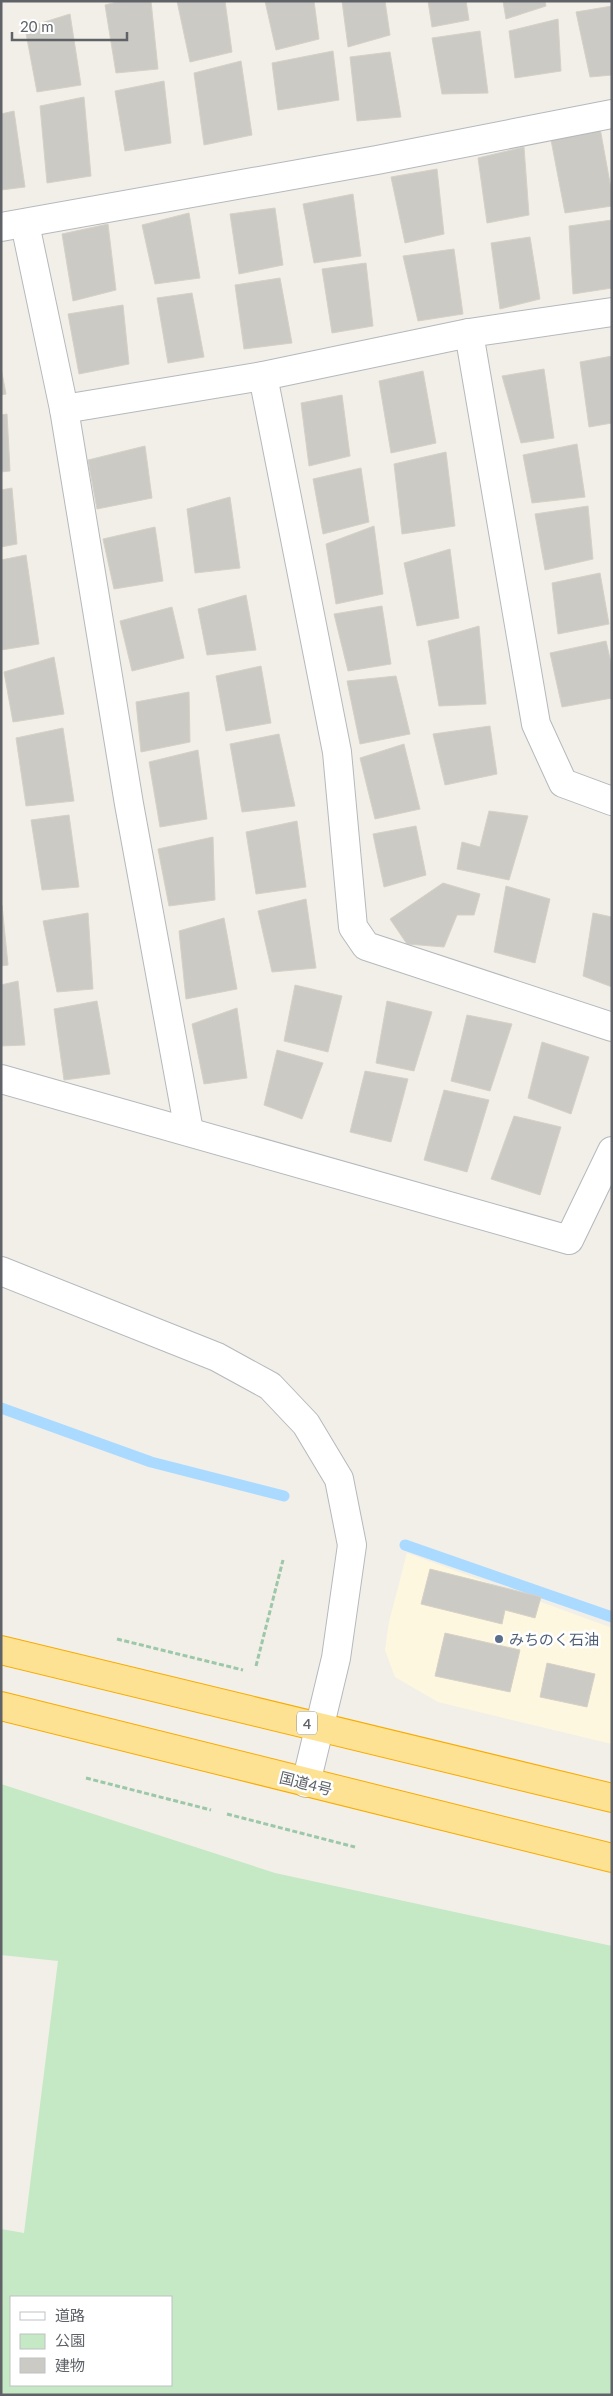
<svg xmlns="http://www.w3.org/2000/svg" width="613" height="2396" font-family="Lato,'Noto Sans JP',sans-serif">
<rect width="100%" height="100%" fill="#f1efe8"/>
<polygon fill="#fef7e0" points="407,1553 612,1628 612,1744 438,1702 395,1677 385,1650 389,1622"/>
<path fill="#c5e8c5" fill-rule="evenodd" d="M 1,1784 L 275,1873 L 612,1946 L 612,2395 L 1,2395 L 1,2229 L 24,2233 L 58,1961 L 1,1955 ZM 11,2297 L 171,2297 L 171,2385 L 11,2385 Z"/>
<g fill="none" stroke-linecap="round" stroke-linejoin="round">
<g stroke="#aadaff" stroke-width="11">
<polyline points="1,1408 151,1462 284,1496"/>
<polyline points="405,1545 612,1617"/>
</g>
</g>
<g fill="#cccac5" stroke="#d6d1c6">
<polygon points="121,1 151,1 158,69 116,73 105,5"/>
<polygon points="177,1 225,1 232,52 190,62"/>
<polygon points="265,1 314,1 319,39 276,50"/>
<polygon points="342,1 385,1 390,35 348,47"/>
<polygon points="428,1 466,1 469,20 432,27"/>
<polygon points="503,1 545,1 546,6 506,19"/>
<polygon points="612,6 612,75 590,77 576,12"/>
<polygon points="70,14 81,85 37,92 25,28"/>
<polygon points="558,19 561,71 515,78 509,31"/>
<polygon points="480,31 488,93 442,94 432,38"/>
<polygon points="333,51 339,100 278,110 272,63"/>
<polygon points="390,52 401,117 357,121 350,57"/>
<polygon points="241,61 252,135 204,145 194,73"/>
<polygon points="164,81 171,143 125,151 115,91"/>
<polygon points="84,97 91,176 47,183 40,106"/>
<polygon points="14,111 25,187 1,190 1,114"/>
<polygon points="600,128 612,194 612,206 565,213 551,140"/>
<polygon points="524,147 529,215 487,223 478,158"/>
<polygon points="437,169 444,234 405,243 391,177"/>
<polygon points="353,194 361,256 314,263 303,204"/>
<polygon points="275,208 283,265 239,274 230,214"/>
<polygon points="189,213 200,278 155,284 142,225"/>
<polygon points="612,220 612,288 573,294 569,226"/>
<polygon points="108,224 116,290 73,301 62,234"/>
<polygon points="530,237 540,299 500,309 491,243"/>
<polygon points="454,249 463,314 418,321 403,256"/>
<polygon points="366,263 373,326 332,333 322,269"/>
<polygon points="280,278 292,343 244,349 235,285"/>
<polygon points="192,293 204,357 168,363 157,298"/>
<polygon points="123,305 129,364 79,374 68,314"/>
<polygon points="612,356 612,423 589,427 580,362"/>
<polygon points="1,368 6,394 1,395"/>
<polygon points="544,369 554,438 521,443 502,376"/>
<polygon points="423,371 436,443 391,453 379,381"/>
<polygon points="342,395 350,456 309,466 301,403"/>
<polygon points="7,414 10,471 1,472 1,415"/>
<polygon points="577,444 585,497 532,503 523,455"/>
<polygon points="145,446 152,498 97,509 88,460"/>
<polygon points="446,452 455,526 402,534 394,464"/>
<polygon points="361,468 369,522 323,534 313,479"/>
<polygon points="12,488 17,544 1,547 1,490"/>
<polygon points="230,497 240,568 195,573 187,509"/>
<polygon points="588,506 593,559 545,570 535,514"/>
<polygon points="374,526 383,594 336,604 326,544"/>
<polygon points="155,527 163,581 114,589 103,539"/>
<polygon points="450,549 459,618 417,626 404,563"/>
<polygon points="26,555 39,644 1,650 1,560"/>
<polygon points="600,573 609,624 558,634 552,583"/>
<polygon points="246,595 256,650 207,655 198,609"/>
<polygon points="382,606 391,664 348,671 334,614"/>
<polygon points="172,607 184,658 132,671 120,621"/>
<polygon points="479,626 486,704 439,706 428,641"/>
<polygon points="606,641 612,667 612,698 562,707 550,653"/>
<polygon points="54,657 64,714 13,722 4,672"/>
<polygon points="261,666 271,723 226,731 216,676"/>
<polygon points="396,676 410,734 360,744 347,681"/>
<polygon points="189,692 190,742 141,752 136,702"/>
<polygon points="490,726 497,774 445,785 433,734"/>
<polygon points="63,728 74,801 26,806 16,738"/>
<polygon points="279,734 295,806 242,812 230,744"/>
<polygon points="404,744 420,809 375,819 360,758"/>
<polygon points="198,750 207,819 160,827 149,762"/>
<polygon points="489,811 528,816 509,880 457,869 462,842 480,847"/>
<polygon points="69,815 79,887 42,890 31,820"/>
<polygon points="297,821 306,887 256,894 246,832"/>
<polygon points="416,826 426,875 384,887 373,834"/>
<polygon points="213,837 215,900 169,906 158,849"/>
<polygon points="443,883 480,894 474,915 457,915 444,947 407,944 390,919"/>
<polygon points="506,886 550,899 535,963 494,952"/>
<polygon points="306,899 316,968 272,972 258,911"/>
<polygon points="2,905 8,965 1,966 1,906"/>
<polygon points="88,913 93,989 57,992 43,921"/>
<polygon points="593,913 612,917 612,987 583,976"/>
<polygon points="224,918 237,989 186,999 179,931"/>
<polygon points="18,981 25,1045 1,1046 1,985"/>
<polygon points="295,985 342,996 328,1052 284,1041"/>
<polygon points="97,1001 110,1074 64,1080 54,1009"/>
<polygon points="387,1001 432,1012 414,1071 376,1063"/>
<polygon points="237,1008 247,1078 204,1084 192,1024"/>
<polygon points="467,1015 512,1024 490,1091 451,1081"/>
<polygon points="542,1042 589,1057 571,1114 528,1098"/>
<polygon points="277,1050 323,1063 302,1119 264,1105"/>
<polygon points="365,1071 408,1079 391,1142 350,1132"/>
<polygon points="444,1090 489,1100 467,1172 424,1160"/>
<polygon points="514,1116 561,1127 540,1195 491,1179"/>
<polygon points="430,1569 541,1597 535,1618 505,1610 502,1624 421,1604"/>
<polygon points="445,1633 520,1650 510,1692 435,1676"/>
<polygon points="547,1663 595,1674 587,1707 540,1697"/>
</g>
<g fill="none" stroke-linecap="round" stroke-linejoin="round">
<defs>
<g id="minor">
<polyline points="25,224 64,409 263,376 469,333 612,312"/>
<polyline points="1,227 377,160 612,114"/>
<polyline points="469,333 536,724 563,783 612,801"/>
<polyline points="263,376 337,752 353,927 366,946 612,1027"/>
<polyline points="64,409 129,804 189,1131"/>
<polyline points="1,1079 569,1240 612,1151"/>
<polyline points="1,1271 217,1357 270,1386 306,1424 339,1479 352,1545 336,1658 306,1783"/>
</g>
<g id="highway">
<polyline points="1,1650 612,1798"/>
<polyline points="1,1706 612,1858"/>
</g>
</defs>
<use href="#minor" stroke="#b5b8bc" stroke-width="30"/>
<use href="#highway" stroke="#f9ab00" stroke-width="30"/>
<g stroke="#9cc7a9" stroke-width="3" stroke-dasharray="5 2.5" stroke-linecap="butt">
<polyline points="117,1639 243,1670"/>
<polyline points="256,1666 283,1560"/>
<polyline points="86,1778 211,1810"/>
<polyline points="227,1814 355,1847"/>
</g>
<use href="#minor" stroke="#fff" stroke-width="28"/>
<use href="#highway" stroke="#fde293" stroke-width="28"/>
</g>
<circle fill="#5c6f8a" stroke="#fff" stroke-width="2" cx="499" cy="1639" r="5"/>
<g text-anchor="middle" dominant-baseline="central" stroke-width="5" stroke-linejoin="round" paint-order="stroke">
<rect fill="#fff" stroke="#8f9295" stroke-width="1" x="297" y="1711.5" width="20" height="23" rx="4"/>
<g font-size="14" font-weight="bold" fill="#5f6368">
<text x="307" y="1723">4</text>
</g>
<g font-size="15" fill="#4e5e75" stroke="#fff" text-anchor="start">
<text x="509" y="1639">みちのく石油</text>
</g>
<g font-size="15" fill="#5f6368" stroke="#fff">
<text transform="translate(306 1783) rotate(14)">国道4号</text>
</g>
</g>
<rect width="613" height="2396" fill="none" stroke="#5f6368" stroke-width="5"/>
<rect x="10" y="2296" width="162" height="90" fill="#ffffff" stroke="#bfc1c3"/>
<rect x="20" y="2312" width="25" height="8" fill="#ffffff" stroke="#bfc1c3"/>
<text x="55" y="2321" font-size="15" fill="#5f6368">道路</text>
<rect x="20" y="2334" width="25" height="15" fill="#c5e8c5" stroke="#bfc1c3"/>
<text x="55" y="2346" font-size="15" fill="#5f6368">公園</text>
<rect x="20" y="2358" width="25" height="15" fill="#cccac5" stroke="#bfc1c3"/>
<text x="55" y="2371" font-size="15" fill="#5f6368">建物</text>
<path d="M12 32v8h115v-8" fill="none" stroke="#5f6368" stroke-width="2.5"/>
<text x="20" y="32" font-size="15" fill="#5f6368" stroke="#ffffff" stroke-width="4" paint-order="stroke">20 m</text>
</svg>
